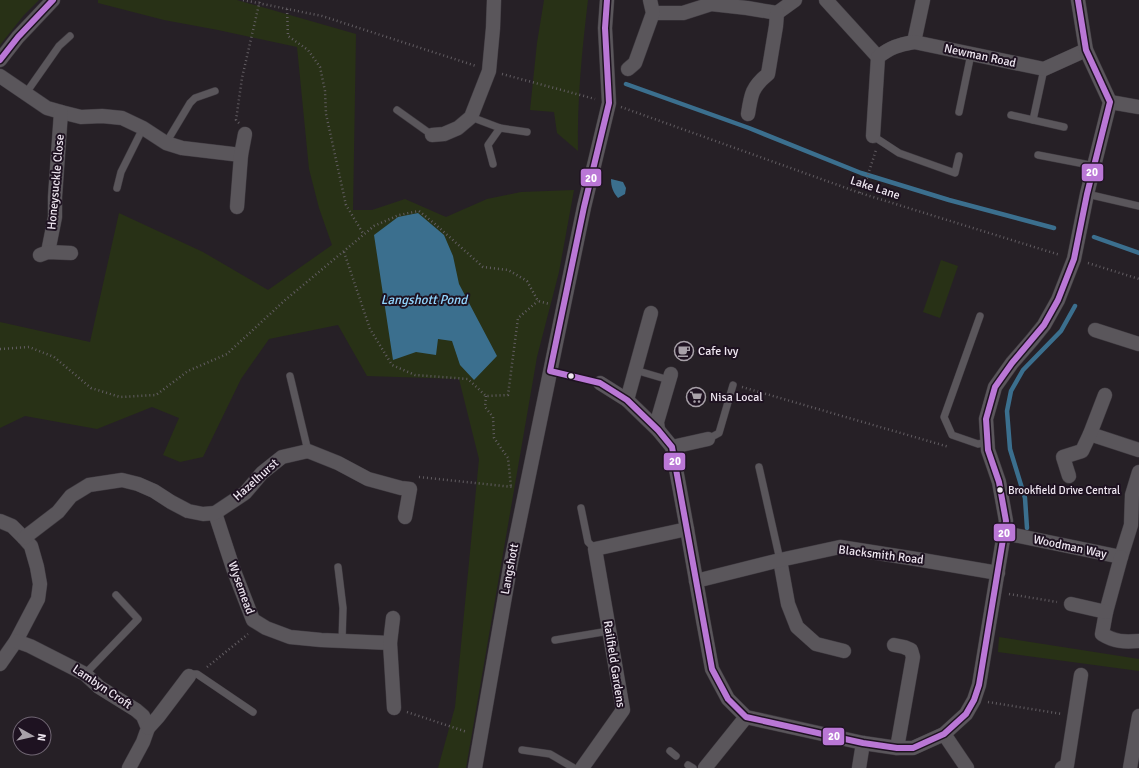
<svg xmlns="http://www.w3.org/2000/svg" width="1139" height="768" font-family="Signika,sans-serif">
<rect width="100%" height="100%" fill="#262026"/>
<g fill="#283116">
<polygon points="0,0 39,0 24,15 0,45"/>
<polygon points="98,0 237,0 356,34 353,210 372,210 405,199 446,217 487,199 521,192 574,190 559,272 537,357 466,768 438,768 455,707 479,459 459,379 367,376 338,325 269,339 241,379 203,457 180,462 163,455 179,418 152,407 97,429 25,416 0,428 0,322 90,342 119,213 203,252 268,290 332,245 319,208 309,169 297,47 218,30 164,20 98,3"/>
<path d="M 544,0 L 588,0 C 582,50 577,100 578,151 L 557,133 L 554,112 L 530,110 L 537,43 Z"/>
<polygon points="941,260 958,266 940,318 923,312"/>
<polygon points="999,637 1139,659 1139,671 998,652"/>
</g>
<g fill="#3b6f8e">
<path d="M 611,179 L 623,182 L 626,188 L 625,194 L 618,198 C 613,192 611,187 611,179 Z"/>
<polygon points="418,213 444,235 453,256 459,284 497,356 474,380 460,365 452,341 438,339 436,355 416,352 393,360 374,235 398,217"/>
</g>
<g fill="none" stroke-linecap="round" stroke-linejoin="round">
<g stroke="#3b6f8e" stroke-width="4.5">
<polyline points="626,84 749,128 861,173 949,200 1054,228"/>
<polyline points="1094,237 1139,253"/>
<polyline points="1027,528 1025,498 1010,449 1007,411 1011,391 1023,370 1061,331 1075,306"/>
</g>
<defs>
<g id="service">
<polyline points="26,93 59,46 70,36"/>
<polyline points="397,110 432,135"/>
<polyline points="959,112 971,54"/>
<polyline points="1011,115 1064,127"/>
<polyline points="471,117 500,128 527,132"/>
<polyline points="1033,120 1044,69"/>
<polyline points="873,136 899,153 955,173 959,156"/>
<polyline points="166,143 190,103 195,98 215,91"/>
<polyline points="1038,155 1095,166"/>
<polyline points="493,164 488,145 500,128"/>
<polyline points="117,188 121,172 143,128"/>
<polyline points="1087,194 1139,206"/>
<polyline points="980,316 944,417 952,435 978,444 988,442"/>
<polyline points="635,370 669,380"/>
<polyline points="550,371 600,383"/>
<polyline points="290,376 308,451"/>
<polyline points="708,439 719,433 733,385"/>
<polyline points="759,467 780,560"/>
<polyline points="581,508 588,542 595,549"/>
<polyline points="338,567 343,608 342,641"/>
<polyline points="555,640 609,631"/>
<polyline points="85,674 138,619 116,595"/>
<polyline points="189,676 192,674 197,674 253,712"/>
<polyline points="522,750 550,754 574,768"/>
<polyline points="670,751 676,756"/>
<polyline points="688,765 693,768"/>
</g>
<g id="minor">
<polyline points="826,0 878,57"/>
<polyline points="653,13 683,13 711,4 747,8 777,13 795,0"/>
<polyline points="914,42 923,0"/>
<polyline points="0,60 18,37 53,0"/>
<polyline points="628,69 635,63 653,13 650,0"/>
<polyline points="0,76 47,108 61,112 81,117 102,116 122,118 143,128 166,143 182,148 241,155"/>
<polyline points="1110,102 1139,107"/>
<path d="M 748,114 C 751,94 752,87 768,74 L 776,26 L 777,13"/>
<polyline points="432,135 444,134 458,128 471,117 489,71 493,28 494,0"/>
<path d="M 873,136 L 878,57 C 891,47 898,45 914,42 L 1044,69 L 1086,50"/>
<polyline points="237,207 241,155 245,134"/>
<polyline points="48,252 55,217 55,197 61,112"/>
<polyline points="40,255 48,252 71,253"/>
<polyline points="1095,330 1139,344"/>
<polyline points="600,383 627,400 658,430 672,447 687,529 703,620 712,669 728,699 746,717 863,743 897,748 913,748 944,734 966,714 974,700 979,685 1006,521 999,482 988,450 986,419 995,387 1012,363 1032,340 1044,325 1058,300 1074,259 1087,194 1110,102 1086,50 1078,0"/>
<polyline points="627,400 651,313"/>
<polyline points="658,430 657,422 671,374"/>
<polyline points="1090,434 1139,450"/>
<polyline points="672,447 708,439"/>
<polyline points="1069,476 1063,457 1082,451 1090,434 1105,395"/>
<polyline points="215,513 234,571 253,620 266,628 290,637 321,640 390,643"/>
<polyline points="0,521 12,526 24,538 31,546 37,567 40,584 38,599 16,641 0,664"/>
<polyline points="1004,533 1121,557 1131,525 1132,495 1139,472"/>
<polyline points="24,538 58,512 71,496 89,485 122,480 138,484 154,491 171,502 188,511 203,514 215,513 245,493 262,473 282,457 308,451 338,463 368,479 401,488 410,489 405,517"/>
<path d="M 1121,557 L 1106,612 L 1102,634 C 1115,642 1124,642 1139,641"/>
<polyline points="780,560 788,604 797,627 816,644 844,651"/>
<polyline points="696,581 780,560 840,547 916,559 998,573"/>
<polyline points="1071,604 1106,612"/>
<polyline points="393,618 390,643 394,708"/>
<polyline points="16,641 30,646 85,674 99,687 136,710 143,716 148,728 143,742 129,768"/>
<polyline points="894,645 904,647 911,650 913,657 897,748"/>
<polyline points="148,728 158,717 189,676"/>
<polyline points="944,734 967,768"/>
<polyline points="475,768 511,562 526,489 584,207 609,103 605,28 607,0"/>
<polyline points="582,768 623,710 595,549 687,529"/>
<polyline points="705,768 746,717"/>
<polyline points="859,768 863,743"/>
<polyline points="1062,768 1067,765 1081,675"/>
<polyline points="1130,768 1139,716"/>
</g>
</defs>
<use href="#service" stroke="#3f3a40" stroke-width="8"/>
<use href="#minor" stroke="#3f3a40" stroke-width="15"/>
<g stroke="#625d62" stroke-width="2.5" stroke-dasharray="1 3" stroke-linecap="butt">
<polyline points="243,0 322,16 476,66"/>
<polyline points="287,9 288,36 308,50 320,67 325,91 326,114 346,205 364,235"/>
<polyline points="502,74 595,99"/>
<polyline points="621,107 860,193 1060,255"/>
<polyline points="239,123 236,120 242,78 260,0"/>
<polyline points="860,193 865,184 876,150"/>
<polyline points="344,252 370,329 392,365 415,375 468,379 486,396 508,395 518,318 538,301"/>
<polyline points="1088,263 1139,279"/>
<polyline points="0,349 29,347 54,357 91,388 120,397 156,395 188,371 227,354 284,301 374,226 399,215 419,211 435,224 483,267 508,270 527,281 538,301 550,304"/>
<polyline points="742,387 949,447"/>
<polyline points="486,396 485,407 493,417 494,438 508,458 511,487"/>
<polyline points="419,477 513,487"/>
<polyline points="1009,594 1057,602"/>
<polyline points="207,667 248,634"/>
<polyline points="988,702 1062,714"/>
<polyline points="407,712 467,732"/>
</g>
<use href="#service" stroke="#5a565b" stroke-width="7"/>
<use href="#minor" stroke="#5a565b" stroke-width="14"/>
<defs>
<g id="bus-1">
<polyline points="607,0 605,28 609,103 584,207 550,371 600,383 627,400 658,430 672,447 712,669 728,699 746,717 863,743 897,748 913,748 944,734 966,714 974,700 979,685 1006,521 999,482 988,450 986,419 995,387 1012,363 1044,325 1058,300 1074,259 1087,194 1110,102 1086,50 1078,0"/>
<polyline points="0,60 18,37 53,0"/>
</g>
</defs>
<use href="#bus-1" stroke="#1e1221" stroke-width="9"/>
<use href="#bus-1" stroke="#ba77d6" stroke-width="6"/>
</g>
<defs>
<symbol id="cafe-ring" viewBox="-11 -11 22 22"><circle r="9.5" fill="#1e1221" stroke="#a8a1a9" stroke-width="1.5"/><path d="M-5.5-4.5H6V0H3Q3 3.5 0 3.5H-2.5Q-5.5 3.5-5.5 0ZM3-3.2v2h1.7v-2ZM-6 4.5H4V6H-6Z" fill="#a8a1a9"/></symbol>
<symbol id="supermarket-ring" viewBox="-11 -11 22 22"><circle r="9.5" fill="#1e1221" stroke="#a8a1a9" stroke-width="1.5"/><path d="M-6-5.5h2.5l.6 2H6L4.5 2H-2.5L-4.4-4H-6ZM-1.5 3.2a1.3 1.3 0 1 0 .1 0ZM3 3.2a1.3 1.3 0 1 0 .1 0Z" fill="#a8a1a9"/></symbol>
</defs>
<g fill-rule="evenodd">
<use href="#cafe-ring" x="673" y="340" width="22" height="22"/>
<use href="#supermarket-ring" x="685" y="386" width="22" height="22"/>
</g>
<g fill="#eee6f0" stroke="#1e1221" stroke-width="1.5">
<circle cx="571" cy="376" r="3.5"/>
<circle cx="1000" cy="490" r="3.5"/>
</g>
<g text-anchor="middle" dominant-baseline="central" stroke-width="4" stroke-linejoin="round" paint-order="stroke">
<g font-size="11" fill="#eee6f0" stroke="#1e1221" text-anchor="start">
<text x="1008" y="490">Brookfield Drive Central</text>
</g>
<g font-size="12" fill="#eee6f0" stroke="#1e1221">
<text transform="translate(980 56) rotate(12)">Newman Road</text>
<text transform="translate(56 182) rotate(-85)">Honeysuckle Close</text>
<text transform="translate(875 188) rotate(18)">Lake Lane</text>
<text transform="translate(256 480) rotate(-42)">Hazelhurst</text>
<text transform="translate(1070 547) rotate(12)">Woodman Way</text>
<text transform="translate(881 555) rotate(7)">Blacksmith Road</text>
<text transform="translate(510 569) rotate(-79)">Langshott</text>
<text transform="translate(241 588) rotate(70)">Wysemead</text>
<text transform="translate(614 664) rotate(81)">Railfield Gardens</text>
<text transform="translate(102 687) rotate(34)">Lambyn Croft</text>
</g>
<g font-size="12" fill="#eee6f0" stroke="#1e1221" text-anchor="start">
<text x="698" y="351">Cafe Ivy</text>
<text x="710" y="397">Nisa Local</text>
</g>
<g font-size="13" font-style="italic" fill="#93d6fe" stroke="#1e1221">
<text x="424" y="300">Langshott Pond</text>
</g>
</g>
<g stroke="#1e1221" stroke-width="1.5">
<rect x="1081" y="163" width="23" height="19" rx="4" fill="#ba77d6"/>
<rect x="580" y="168" width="22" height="19" rx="4" fill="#ba77d6"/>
<rect x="663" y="452" width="23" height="19" rx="4" fill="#ba77d6"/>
<rect x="993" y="523" width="23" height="19" rx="4" fill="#ba77d6"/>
<rect x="822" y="727" width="23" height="19" rx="4" fill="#ba77d6"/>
</g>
<g font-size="11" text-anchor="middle" font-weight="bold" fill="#fff">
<text x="1092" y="176">20</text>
<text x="591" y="182">20</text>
<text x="675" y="465">20</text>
<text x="1004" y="537">20</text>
<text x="834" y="740">20</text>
</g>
<g transform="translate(32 736) rotate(98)"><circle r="19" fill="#1e1221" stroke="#716774"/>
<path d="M0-3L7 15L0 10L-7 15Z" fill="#a8a1a9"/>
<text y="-6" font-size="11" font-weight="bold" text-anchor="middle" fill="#eee6f0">N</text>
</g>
</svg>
